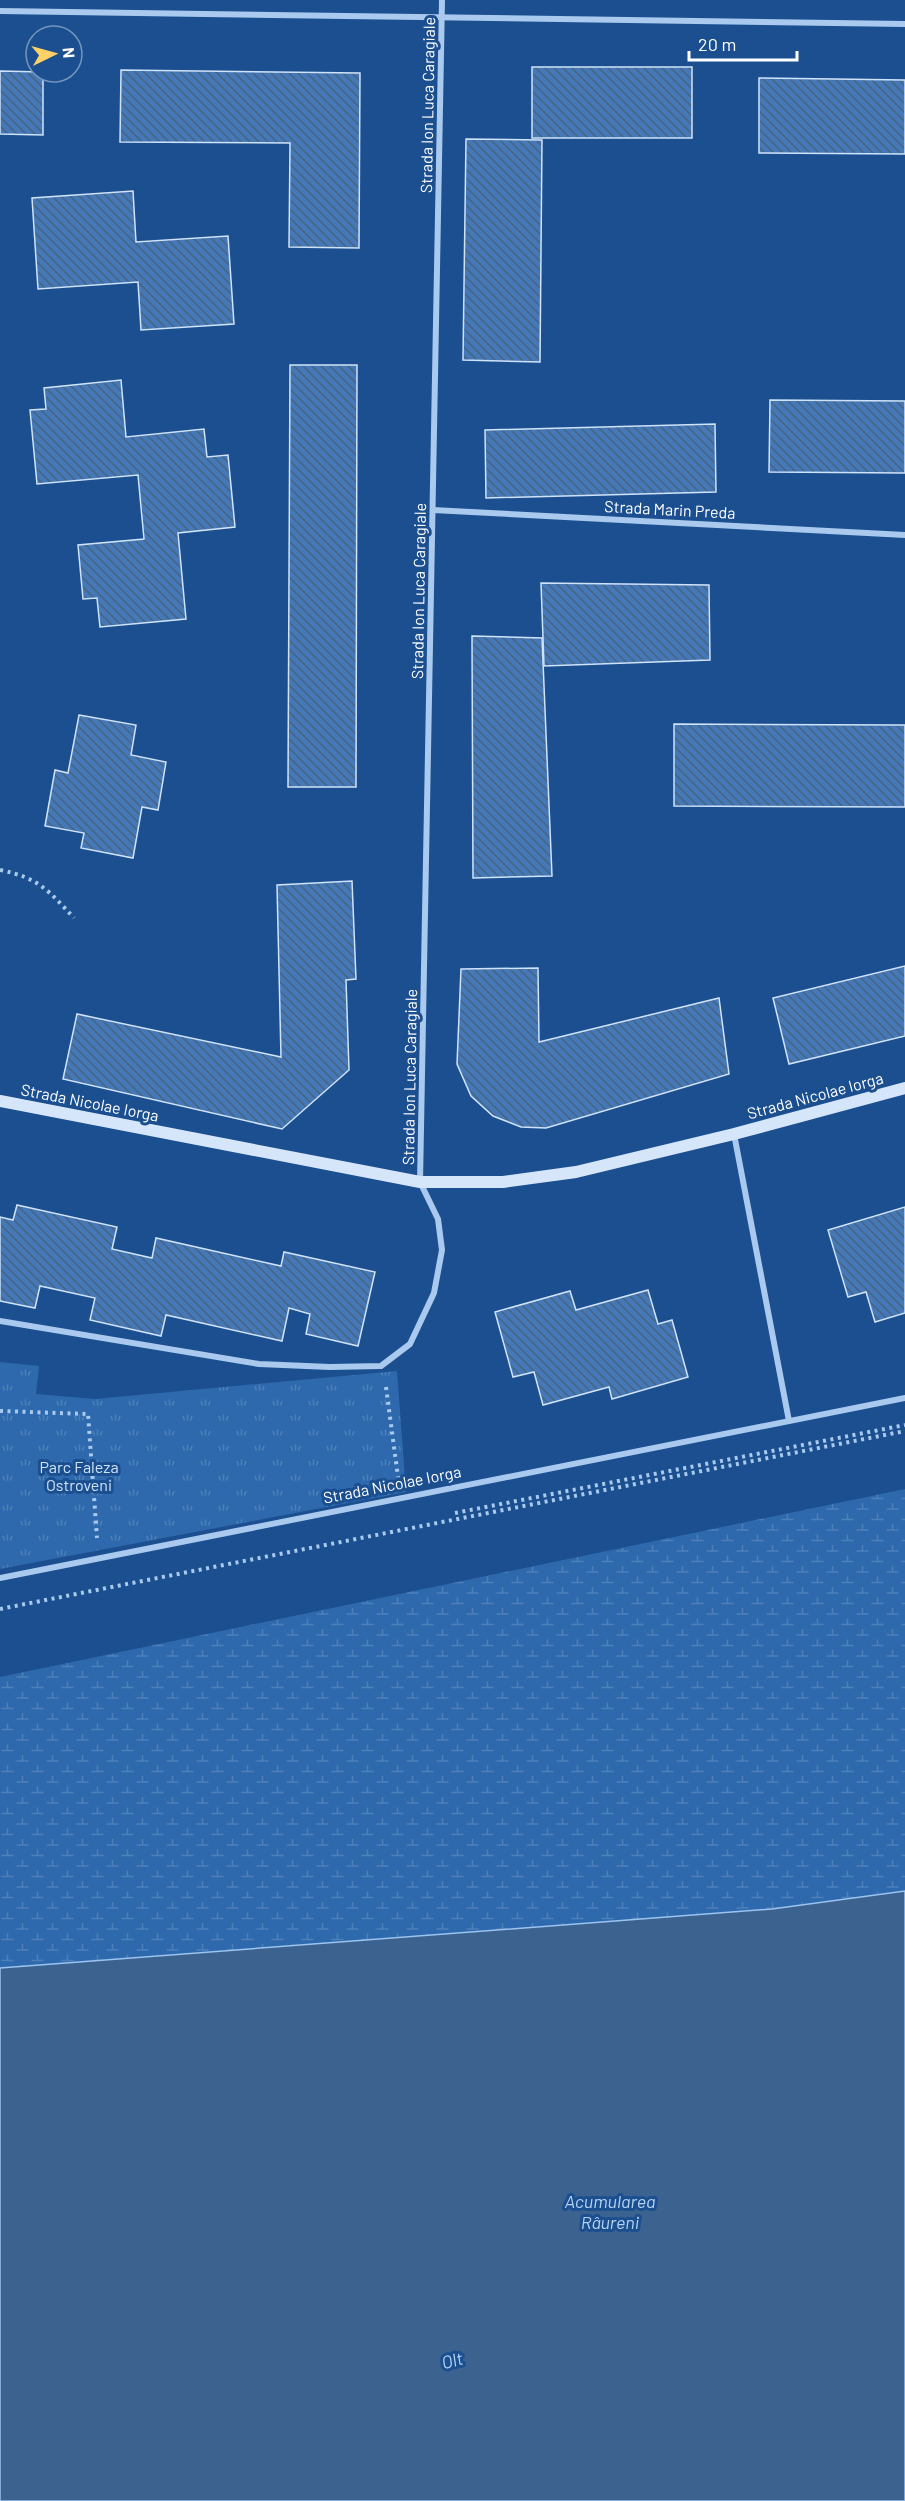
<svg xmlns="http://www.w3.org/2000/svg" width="905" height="2501" font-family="Barlow,sans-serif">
<defs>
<pattern id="wetland-marsh" width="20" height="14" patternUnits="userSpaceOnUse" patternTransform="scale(1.5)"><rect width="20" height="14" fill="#2e69ad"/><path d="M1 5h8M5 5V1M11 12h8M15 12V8" fill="none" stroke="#4d80b9"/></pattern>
<pattern id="park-tufts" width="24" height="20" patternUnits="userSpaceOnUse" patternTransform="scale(1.5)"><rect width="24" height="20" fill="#2e69ad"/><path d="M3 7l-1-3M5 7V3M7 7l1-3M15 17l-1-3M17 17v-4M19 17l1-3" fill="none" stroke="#4d80b9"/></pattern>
<pattern id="building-back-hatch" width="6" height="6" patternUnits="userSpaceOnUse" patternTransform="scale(1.5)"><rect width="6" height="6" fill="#4478b7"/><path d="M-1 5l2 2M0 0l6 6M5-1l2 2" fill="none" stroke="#486282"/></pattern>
</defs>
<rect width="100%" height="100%" fill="#1b4f8f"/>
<polygon fill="url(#wetland-marsh)" points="905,1489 905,1891 772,1909 0,1968 0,1677"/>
<polygon fill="url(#park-tufts)" points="0,1362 39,1366 36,1394 95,1399 397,1371 406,1492 0,1569"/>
<polygon fill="#3c6290" stroke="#9cc4f0" stroke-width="1.5" points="905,1891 905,2501 0,2501 0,1968 772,1909"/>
<g fill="url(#building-back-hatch)" stroke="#cfe3fa" stroke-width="1.5">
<rect x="532" y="67" width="160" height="71"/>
<polygon points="121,70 360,73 359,248 289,247 290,143 120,142"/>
<polygon points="0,71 43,72 43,135 0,134"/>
<polygon points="759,78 905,80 905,154 759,153"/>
<polygon points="466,139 542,140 540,362 463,360"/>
<polygon points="133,191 136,242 228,236 234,324 141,330 138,282 38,289 32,198"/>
<polygon points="290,365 357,365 356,787 288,787"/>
<polygon points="121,380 126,437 204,429 207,457 228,455 235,527 178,533 186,619 100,627 97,598 83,599 78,545 144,539 138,475 37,484 30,410 46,409 44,388"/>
<polygon points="770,400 905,401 905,473 769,472"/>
<polygon points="715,424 716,492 486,498 485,430"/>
<polygon points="541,583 709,585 710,660 544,666"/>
<polygon points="472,636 542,638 552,876 473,878"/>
<polygon points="79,715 136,725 131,755 166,762 158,810 142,807 133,858 81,848 84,833 45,826 55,770 68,773"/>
<polygon points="674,724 905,725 905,807 674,806"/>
<polygon points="352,881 356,979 346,980 349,1070 282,1129 63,1079 77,1014 281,1057 277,885"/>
<polygon points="905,966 905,1036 789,1064 773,998"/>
<polygon points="538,968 539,1042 719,998 729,1074 546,1128 521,1127 493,1116 471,1096 457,1064 461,969"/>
<polygon points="17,1205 117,1227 112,1249 152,1258 156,1238 281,1266 284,1252 375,1272 358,1346 306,1334 310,1314 289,1308 282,1341 166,1315 161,1336 90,1320 95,1298 40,1286 35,1308 0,1301 0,1217 13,1220"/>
<polygon points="905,1207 905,1313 875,1322 866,1292 848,1297 828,1230"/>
<polygon points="648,1290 658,1324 672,1320 688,1377 612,1399 609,1387 543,1405 534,1372 513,1377 495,1312 570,1291 576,1310"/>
</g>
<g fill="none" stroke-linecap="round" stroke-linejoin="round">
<g stroke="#a9c9ee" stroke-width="4" stroke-dasharray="3 4.5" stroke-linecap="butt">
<path d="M 0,870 C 39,878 48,890 74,918"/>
<polyline points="386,1387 398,1477"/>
<polyline points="0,1411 88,1414 97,1538"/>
<polyline points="455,1513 905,1425"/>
<polyline points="0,1609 905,1431"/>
</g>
<g stroke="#a9c9ee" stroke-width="6">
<polyline points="0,11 905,24"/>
<polyline points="433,510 905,535"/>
<polyline points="734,1134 789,1421"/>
<polyline points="0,1321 259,1364 330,1367 381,1366 410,1344 434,1293 442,1250 438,1219 420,1182 442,0"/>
<polyline points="0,1578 905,1398"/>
</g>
<polyline stroke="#d6e6fa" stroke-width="12" points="0,1101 420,1182 503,1182 576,1172 734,1134 905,1088"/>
</g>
<g text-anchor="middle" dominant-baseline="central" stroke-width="6" stroke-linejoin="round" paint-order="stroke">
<g font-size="16" fill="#fff" stroke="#1b4f8f">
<text transform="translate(427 105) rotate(-89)">Strada Ion Luca Caragiale</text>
<text transform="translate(670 509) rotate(3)">Strada Marin Preda</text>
<text transform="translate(418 591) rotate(-89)">Strada Ion Luca Caragiale</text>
<text transform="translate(409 1077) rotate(-89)">Strada Ion Luca Caragiale</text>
<text transform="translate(815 1095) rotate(-15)">Strada Nicolae Iorga</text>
<text transform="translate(90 1102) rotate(11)">Strada Nicolae Iorga</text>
<text transform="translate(392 1484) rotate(-11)">Strada Nicolae Iorga</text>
</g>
<g font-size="16" fill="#cfe3fa" stroke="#1b4f8f">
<text x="79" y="1466">Parc Faleza<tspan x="79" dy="18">Ostroveni</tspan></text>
</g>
<g font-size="18" font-style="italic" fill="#b5d3f5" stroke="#1b4f8f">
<text x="610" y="2201">Acumularea<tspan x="610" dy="21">Râureni</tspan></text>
<text transform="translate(452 2360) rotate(-15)">Olt</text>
</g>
</g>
<g transform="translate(54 54) rotate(85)"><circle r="28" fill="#1b4f8f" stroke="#7695bc" stroke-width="1.5"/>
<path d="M0-4.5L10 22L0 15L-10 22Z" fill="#ffd166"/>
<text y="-9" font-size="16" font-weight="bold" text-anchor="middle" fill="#ffffff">N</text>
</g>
<path d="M689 51v9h108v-9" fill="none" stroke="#ffffff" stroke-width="3"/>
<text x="698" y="51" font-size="18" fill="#ffffff" stroke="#1b4f8f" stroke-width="4.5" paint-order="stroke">20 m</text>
</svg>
